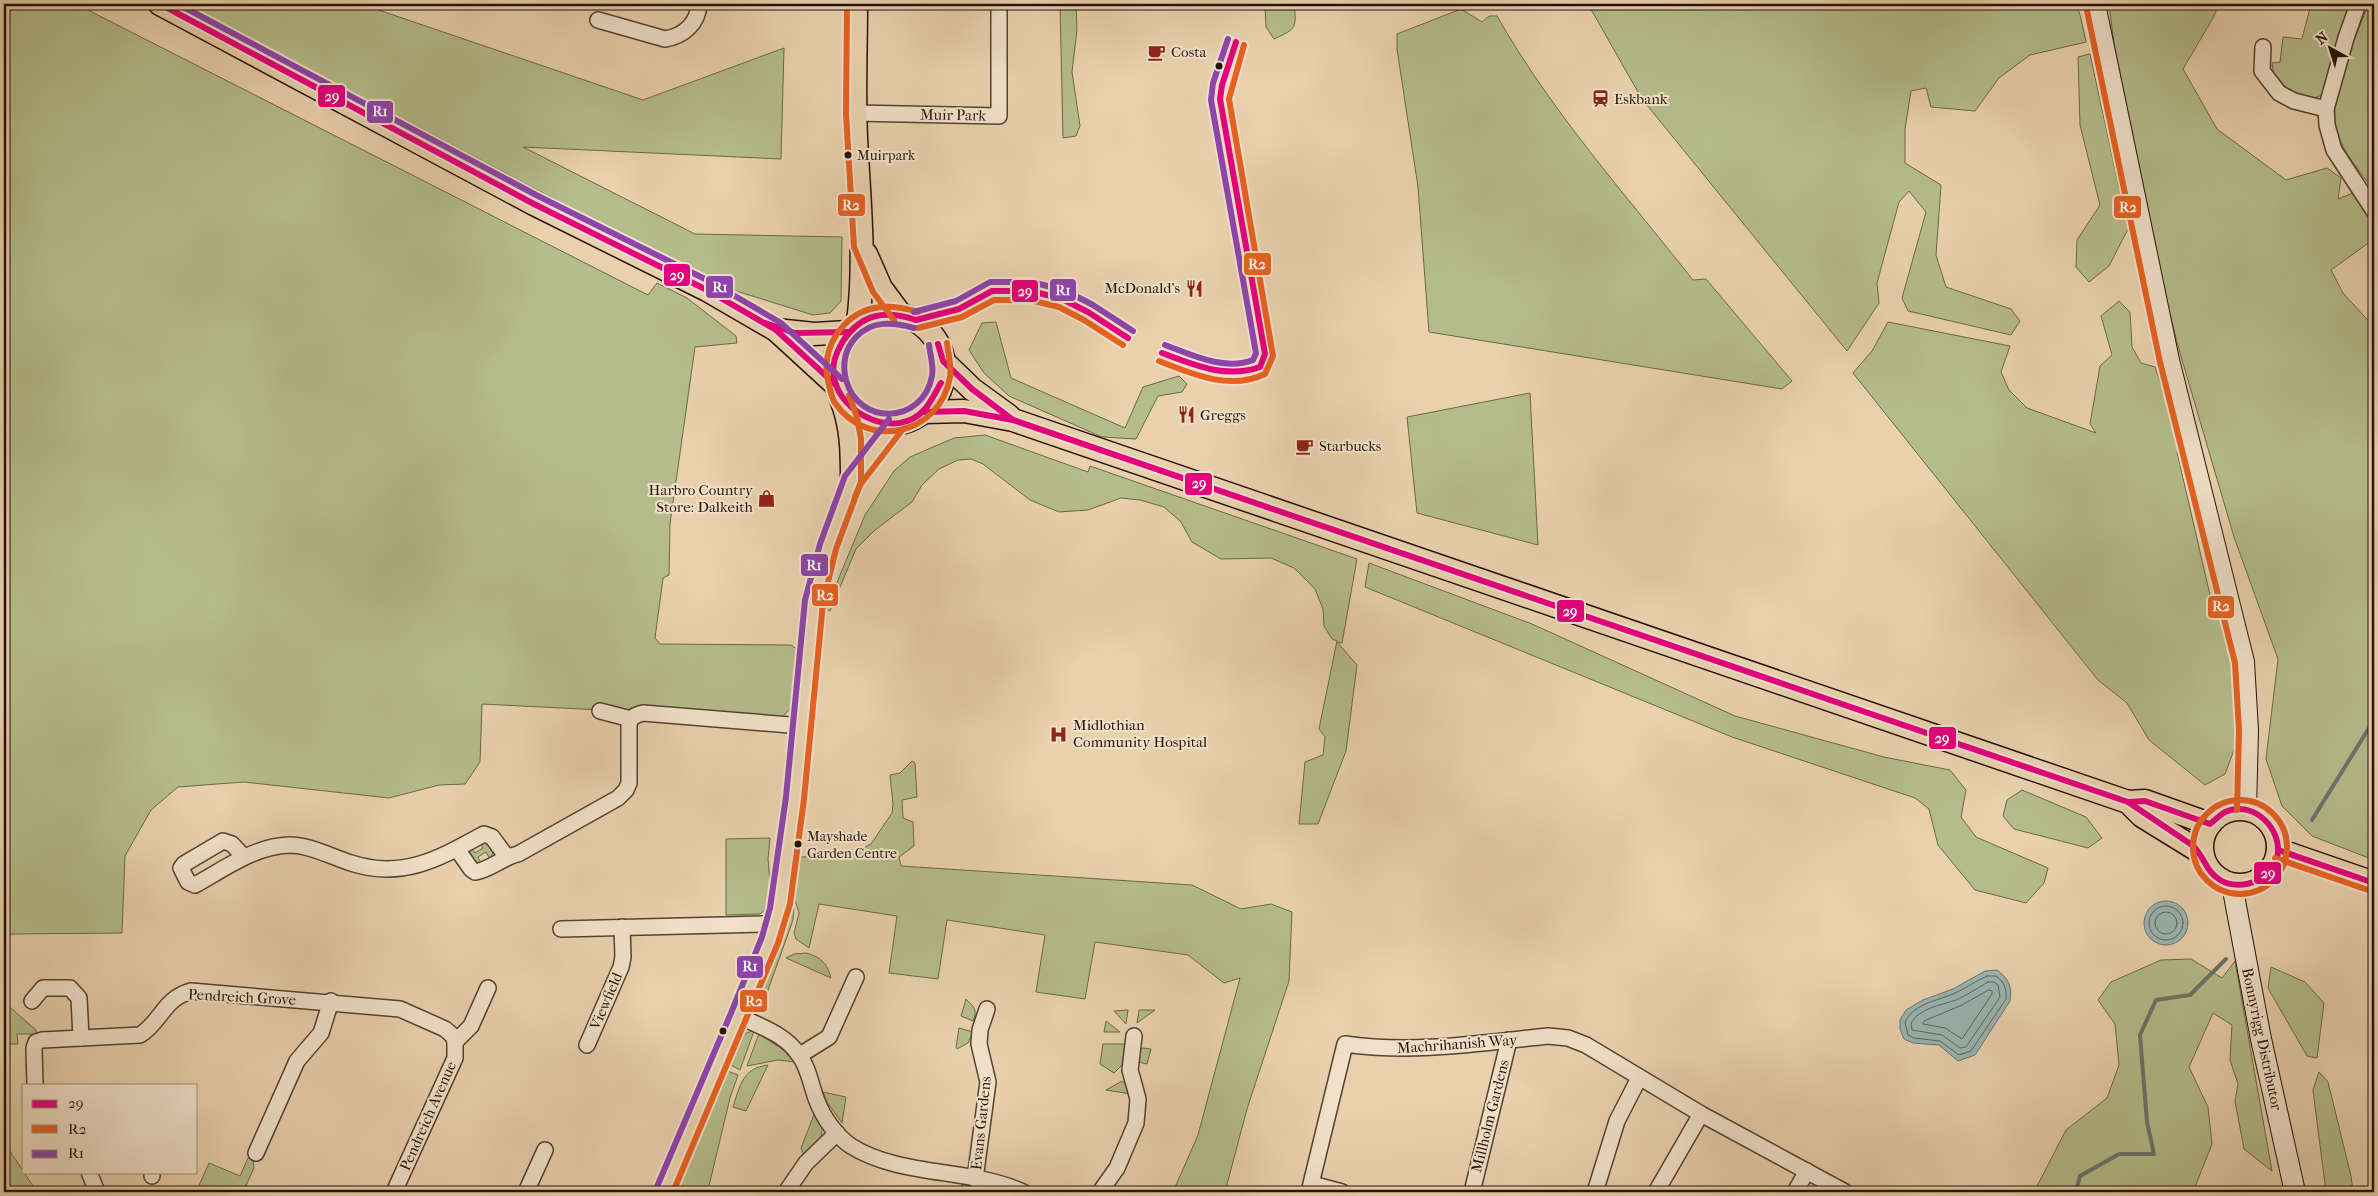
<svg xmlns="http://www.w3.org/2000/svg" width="2378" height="1196" font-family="'IM FELL French Canon',serif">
<rect width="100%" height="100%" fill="#e9d1ae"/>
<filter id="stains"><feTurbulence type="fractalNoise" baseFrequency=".004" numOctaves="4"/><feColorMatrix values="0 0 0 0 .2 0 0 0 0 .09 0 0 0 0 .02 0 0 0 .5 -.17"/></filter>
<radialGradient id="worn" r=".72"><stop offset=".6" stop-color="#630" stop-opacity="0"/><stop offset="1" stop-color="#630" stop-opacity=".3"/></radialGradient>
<g fill="#b5bc8b" stroke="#6c6848">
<polygon points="4,4 76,4 648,295 657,283 687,298 736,336 737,343 695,347 670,524 669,575 663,578 655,638 660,644 791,645 798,650 792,707 780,719 482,704 480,762 465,784 439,785 389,798 244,782 178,787 151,810 125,856 122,933 11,934 4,944"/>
<polygon points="186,4 361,4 643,100 784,48 781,159 523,147 695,234 842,237 841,301 830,313 813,315 717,285"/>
<polygon points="1060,4 1076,4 1077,30 1072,72 1080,126 1076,136 1063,138"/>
<path d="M 1265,4 L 1294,4 C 1297,28 1296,29 1274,39 L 1266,27 Z"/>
<polygon points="1588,4 2076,4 2080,15 2086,42 2030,55 1999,78 1975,111 1931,107 1926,88 1911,91 1905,129 1905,163 1941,185 1936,255 1946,287 2011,309 2020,321 2011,335 1908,311 1902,298 1926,212 1909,191 1899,202 1877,283 1879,303 1847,351 1642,99"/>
<polygon points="2109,4 2219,4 2213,18 2183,69 2217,129 2286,180 2327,168 2341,178 2338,199 2355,192 2374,219 2374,239 2331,270 2343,293 2374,327 2374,860 2312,836 2282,806 2266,759 2278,659 2234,537 2178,346 2127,146"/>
<path d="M 2311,4 L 2354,4 L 2324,93 C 2308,106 2286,96 2276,79 C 2273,75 2273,68 2272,63 L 2280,62 L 2283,37 L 2302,39 Z"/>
<path d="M 2368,4 L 2374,4 L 2374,191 C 2361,172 2342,152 2336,129 C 2328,97 2357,36 2368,4 Z"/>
<path d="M 1461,9 L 1482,22 L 1489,16 L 1497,16 C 1551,111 1625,194 1693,280 L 1706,279 L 1792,381 L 1782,389 L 1429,332 L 1418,187 L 1397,49 L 1397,34 Z"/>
<polygon points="2090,54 2128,229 2109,266 2089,282 2076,267 2077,240 2100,205 2080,125 2078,57"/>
<polygon points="2119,301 2130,312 2132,347 2141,363 2155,367 2181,443 2177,452 2212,604 2217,599 2233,668 2237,742 2225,774 2205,785 2149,740 2127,703 2098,680 1853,373 1872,351 1888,322 2010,346 2001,372 2009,390 2027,408 2096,433 2090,424 2100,366 2112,355 2101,316"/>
<polygon points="996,322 1011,378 1125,428 1143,387 1179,376 1187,384 1182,392 1158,396 1136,439 1102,437 1009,396 984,373 969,350 982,323"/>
<polygon points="1530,393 1538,545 1417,513 1407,417"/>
<polygon points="985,435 1088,472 1090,466 1357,559 1342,643 1337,642 1357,665 1346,751 1318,824 1299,824 1305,762 1323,755 1325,737 1319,729 1337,641 1332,639 1324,626 1323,609 1315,589 1294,568 1271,558 1221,559 1192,542 1181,522 1164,507 1140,500 1121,498 1088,510 1059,512 1030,500 983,464 971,459 958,460 939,469 922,485 912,502 875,530 856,549 830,611 826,609 865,515 894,471 910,457 954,438"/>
<polygon points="1369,563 1532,624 1735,716 1884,757 1950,770 1966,790 1961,817 1976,837 2048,868 2044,883 2026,903 1975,890 1938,845 1929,809 1915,798 1732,737 1365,587"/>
<polygon points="912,761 915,763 917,797 902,800 903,818 913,822 914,846 899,857 901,866 1192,885 1241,909 1271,904 1292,912 1289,981 1247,1109 1225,1192 1173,1192 1198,1135 1240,978 1224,983 1188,955 1095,942 1085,999 1036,992 1045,935 947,920 938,979 889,973 897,916 819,904 809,948 796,939 794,933 799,913 793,894 801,857 851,855 871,844 892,813 893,804 890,775 900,773"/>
<polygon points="2022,790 2086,817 2102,838 2088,848 2014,829 2003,816 2007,800"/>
<polygon points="770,838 768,859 771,893 767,908 760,914 726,915 726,839"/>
<polygon points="479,841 486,842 493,853 490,859 486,852 478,857 481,863 475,863 467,852 470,846 475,853 483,848"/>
<polygon points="790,906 794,908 793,920 768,990 762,1014 757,1007 761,993 757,991"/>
<path d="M 806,953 C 821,957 827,963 831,978 L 786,958 L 794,954 Z"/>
<polygon points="2191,959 2222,978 2235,961 2272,1171 2244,1149 2235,1101 2238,1084 2230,1060 2232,1025 2213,1013 2189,1067 2208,1107 2212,1144 2193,1192 2034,1192 2066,1130 2107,1098 2119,1065 2115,1024 2098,1000 2111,982 2161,960"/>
<polygon points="2271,967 2305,982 2324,1003 2317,1058 2307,1056 2268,988"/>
<path d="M 966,999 C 974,1007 978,1010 973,1021 L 961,1016 Z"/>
<polygon points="4,1002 36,1030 36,1034 17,1034 18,1044 4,1044"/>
<polygon points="1128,1010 1126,1024 1114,1011"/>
<polygon points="1139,1010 1155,1010 1137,1023"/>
<polygon points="1106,1021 1120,1032 1104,1032"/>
<polygon points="959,1028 973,1032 968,1043 957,1049 956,1047"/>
<path d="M 754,1031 L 740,1070 L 727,1063 C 734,1050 737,1033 754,1031 Z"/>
<polygon points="760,1035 784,1050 795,1062 778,1060 747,1066 758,1036"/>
<polygon points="1103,1044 1125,1044 1122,1065 1114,1073 1100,1064"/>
<polygon points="1142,1048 1151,1049 1147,1064 1138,1062 1138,1055"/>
<path d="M 768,1065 L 746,1111 L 733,1107 C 740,1085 743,1068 768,1065 Z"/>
<polygon points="725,1070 738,1075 730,1098 708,1190 706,1192 673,1192"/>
<polygon points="2319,1072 2328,1082 2351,1176 2353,1192 2326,1192 2313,1090"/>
<polygon points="1122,1081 1126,1084 1131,1094 1106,1090"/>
<polygon points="823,1092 846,1097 842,1123 827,1102"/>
<path d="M 815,1112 C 828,1136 822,1138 804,1156 L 801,1148 Z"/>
<polygon points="4,1142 37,1192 12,1192 13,1190 4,1181"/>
<polygon points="248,1158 253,1160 254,1168 243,1192 196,1192 209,1163 240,1176"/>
<polygon points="962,1184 983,1187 980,1192 960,1192"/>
</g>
<g fill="#9ab5b3" stroke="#6b746e">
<circle cx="2166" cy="923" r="22"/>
<path d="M 1997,970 C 2009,979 2012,986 2010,1001 L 1975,1055 L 1958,1061 L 1939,1045 L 1913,1043 L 1904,1039 L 1900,1029 L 1900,1020 L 1906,1010 L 1923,1000 L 1953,989 L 1985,971 Z"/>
</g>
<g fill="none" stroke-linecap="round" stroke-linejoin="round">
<g stroke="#5f645c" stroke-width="1">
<circle cx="2166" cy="923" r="17"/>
<circle cx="2166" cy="923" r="11"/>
<path d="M 1987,976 L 1996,976 C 2004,982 2007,988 2006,999 L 1971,1051 L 1959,1055 L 1940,1041 L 1914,1038 L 1908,1035 L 1905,1022 C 1914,1003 1938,1001 1955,993 C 1966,988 1976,981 1987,976 Z"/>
<path d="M 1988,982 L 1994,982 L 1998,985 L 2000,997 L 1966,1047 L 1960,1048 L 1942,1035 L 1912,1030 L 1911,1023 C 1919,1008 1942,1005 1956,1000 C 1967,995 1978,988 1988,982 Z"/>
<polygon points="1989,990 1992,991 1992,994 1962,1039 1945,1028 1923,1024 1924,1021 1962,1005"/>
</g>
<g stroke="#6b746e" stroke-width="4">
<polyline points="2312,820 2374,720"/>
<polyline points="2076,1192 2080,1176 2119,1154 2154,1154 2147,1122 2140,1035 2156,1000 2190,995 2226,959"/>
</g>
<defs>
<g id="minor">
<polyline points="2358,4 2346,38 2326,109 2327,125 2334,150 2374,211"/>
<path d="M 598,20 L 665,39 C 684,36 698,23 699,4"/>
<polyline points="2263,47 2262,71 2279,93 2294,101 2326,109"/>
<polyline points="855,113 999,116 999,4"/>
<polyline points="600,711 631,719"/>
<path d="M 457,849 L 471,869 L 475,872 C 490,870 503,857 518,854 L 618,798 L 626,790 L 629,783 L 629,724 C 631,717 635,715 643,713 L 802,726"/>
<path d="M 244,857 L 232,844 L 223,841 L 184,864 L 181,868 L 188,882 L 195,885 C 224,869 255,846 289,845 C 310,845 332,857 351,863 C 403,880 440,858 484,834 L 492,837 L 506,856"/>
<polyline points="561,929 765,924 775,926"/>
<polyline points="32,1001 43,988 70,988 79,998 81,1038"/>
<path d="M 739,1016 C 761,1027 785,1034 799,1055 C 809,1068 811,1086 817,1101 C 823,1117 836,1136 851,1146 C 900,1177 971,1168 1023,1192"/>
<polyline points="455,1042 471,1026 488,988"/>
<polyline points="587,1045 621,967 623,957 622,927"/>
<polyline points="800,1055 829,1037 856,977"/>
<path d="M 35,1085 L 34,1048 L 36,1042 L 42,1040 L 140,1035 C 162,1021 163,999 191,991 L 400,1009 L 445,1029 L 453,1036 L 455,1042 L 455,1058 L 394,1192"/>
<polyline points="256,1153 297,1061 321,1033 331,1001"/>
<polyline points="89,1172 97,1192"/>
<polyline points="152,1172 152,1176"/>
<polyline points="975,1179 988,1082 979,1044 980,1030 987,1009"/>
<polyline points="1312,1184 1342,1192"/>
<polyline points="526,1192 545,1150"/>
<polyline points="786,1192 806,1163 837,1133"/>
<polyline points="1100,1192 1117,1168 1136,1123 1138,1099 1130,1070 1134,1036"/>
<path d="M 1309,1192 L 1345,1044 C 1413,1054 1480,1043 1548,1036 L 1568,1038 L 1586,1045 L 1701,1114 L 1845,1192"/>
<polyline points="1472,1192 1509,1040"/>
<polyline points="1595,1192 1617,1121 1639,1078"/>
<polyline points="1656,1192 1701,1114"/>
<polyline points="1795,1192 1807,1171"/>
</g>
<g id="secondary">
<polyline points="2095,4 2169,360 2244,662 2248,730 2246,810"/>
<polyline points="2232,885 2261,1039 2295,1192"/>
</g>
<g id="primary">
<polyline points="160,4 534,204 707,290 776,330 836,385"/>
<path d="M 856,4 C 856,48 854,92 856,137 C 859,199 866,261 858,322"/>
<polyline points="866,254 881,288 901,315"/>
<circle cx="889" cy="369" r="55"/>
<polyline points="776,330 814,334 848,332"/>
<polyline points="943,361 972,389 1009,416"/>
<path d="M 841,399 C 852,427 852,452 852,481"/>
<polyline points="925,412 964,411 1013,420 2128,802 2145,801 2210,824"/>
<polyline points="2128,802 2142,816 2202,853"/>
<circle cx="2240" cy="847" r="38"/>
<polyline points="2278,850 2374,883"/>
<polyline points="664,1192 739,1016 770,940 779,910 795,798 814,601 828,546 852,481 896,424"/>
</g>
</defs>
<use href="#minor" stroke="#554230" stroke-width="18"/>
<use href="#secondary" stroke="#241306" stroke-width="22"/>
<use href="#primary" stroke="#241306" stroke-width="25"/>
<use href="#minor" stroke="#f1e1ca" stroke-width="15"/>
<use href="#secondary" stroke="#f1e1ca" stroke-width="20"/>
<use href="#primary" stroke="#e9d1ae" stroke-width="22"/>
<defs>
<g id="bus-1">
<polyline points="160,4 534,204 707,290 776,330 836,385"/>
<path d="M 916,320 C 885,310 862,313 843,341 C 837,351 831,364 834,377 C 840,415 897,441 925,409 C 931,402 936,391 941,383"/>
<polyline points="916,320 959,309 992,291 1031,291 1062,299 1088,312 1128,338"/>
<polyline points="765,323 795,333 848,332"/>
<polyline points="938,344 943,361 972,389 1013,420"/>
<path d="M 1162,353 C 1194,365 1226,379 1260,367 L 1265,354 L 1220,99 L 1222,85 L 1236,42"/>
<polyline points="925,412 964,411 1013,420"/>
<polyline points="1013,420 2128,802"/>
<path d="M 2145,801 L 2210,824 C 2215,820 2220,815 2225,812 C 2251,800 2279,825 2278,851 C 2277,878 2242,893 2220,880 C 2205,871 2204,855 2192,845 L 2128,802 Z"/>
<polyline points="2278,850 2374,883"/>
</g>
<g id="bus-2">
<polyline points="847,4 846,114 854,247 873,292 894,320"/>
<polyline points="2086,6 2160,362 2235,663 2239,730 2237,810"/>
<path d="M 918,312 C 891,304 865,303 844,325 C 830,340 823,360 828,381 C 830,388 831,397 835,403 C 868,451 940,435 950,377 C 952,367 948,353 947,343"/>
<polyline points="918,328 962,317 994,300 1030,300 1059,307 1084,320 1123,345"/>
<path d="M 1159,361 C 1192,374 1230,391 1265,374 L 1273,356 L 1229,99 L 1244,45"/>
<polyline points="855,497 860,485 903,429"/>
<circle cx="2240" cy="847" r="47"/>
<polyline points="2275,858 2371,891"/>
<polyline points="673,1192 778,943 790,904 804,799 823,603 836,549 861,482 861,439 857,417 849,395"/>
</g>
<g id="bus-3">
<polyline points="178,4 538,196 711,282 781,323 842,379"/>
<polyline points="914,312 956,301 990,282 1032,282 1066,291 1093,305 1133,331"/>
<path d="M 914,328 C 893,322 872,320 856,337 C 845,349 842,364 846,380 C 859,427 923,424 932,376 C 934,366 930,354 929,345"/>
<path d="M 1165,345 C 1192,355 1224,371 1253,360 L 1256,353 L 1211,100 L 1213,83 L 1228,39"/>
<polyline points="656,1189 731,1013 762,937 770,908 786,797 805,600 820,544 845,476 889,419"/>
</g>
</defs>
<use href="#bus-1" stroke="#f1e1ca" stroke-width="10"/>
<use href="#bus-2" stroke="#f1e1ca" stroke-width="10"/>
<use href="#bus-3" stroke="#f1e1ca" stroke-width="10"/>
<use href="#bus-1" stroke="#e5007d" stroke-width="6"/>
<use href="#bus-2" stroke="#e86121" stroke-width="6"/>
<use href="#bus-3" stroke="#8e44ad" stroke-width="6"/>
</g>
<defs>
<symbol id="cafe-bare" viewBox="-9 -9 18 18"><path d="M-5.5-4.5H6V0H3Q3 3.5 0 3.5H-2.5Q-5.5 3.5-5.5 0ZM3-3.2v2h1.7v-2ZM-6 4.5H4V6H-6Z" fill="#8f2418" stroke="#f1e1ca" stroke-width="2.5" paint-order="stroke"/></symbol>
<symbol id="station-bare" viewBox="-9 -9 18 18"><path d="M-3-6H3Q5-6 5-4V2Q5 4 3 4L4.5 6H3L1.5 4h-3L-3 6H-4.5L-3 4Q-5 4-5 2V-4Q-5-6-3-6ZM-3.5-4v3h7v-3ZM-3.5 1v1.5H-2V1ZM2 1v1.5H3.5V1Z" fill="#8f2418" stroke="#f1e1ca" stroke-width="2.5" paint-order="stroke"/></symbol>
<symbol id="restaurant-bare" viewBox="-9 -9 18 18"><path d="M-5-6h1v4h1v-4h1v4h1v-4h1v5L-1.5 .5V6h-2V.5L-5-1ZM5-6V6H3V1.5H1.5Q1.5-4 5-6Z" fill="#8f2418" stroke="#f1e1ca" stroke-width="2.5" paint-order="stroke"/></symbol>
<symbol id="shop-bare" viewBox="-9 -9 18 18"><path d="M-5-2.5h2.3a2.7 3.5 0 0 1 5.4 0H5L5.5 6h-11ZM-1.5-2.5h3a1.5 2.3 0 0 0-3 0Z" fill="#8f2418" stroke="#f1e1ca" stroke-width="2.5" paint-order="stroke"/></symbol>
<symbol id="hospital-bare" viewBox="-9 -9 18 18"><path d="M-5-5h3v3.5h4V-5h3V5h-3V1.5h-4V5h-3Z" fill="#8f2418" stroke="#f1e1ca" stroke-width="2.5" paint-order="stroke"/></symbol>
</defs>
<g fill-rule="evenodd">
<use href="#cafe-bare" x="1144" y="40" width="25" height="25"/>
<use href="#station-bare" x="1588" y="86" width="25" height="25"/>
<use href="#restaurant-bare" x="1182" y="276" width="25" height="25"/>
<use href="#restaurant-bare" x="1174" y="402" width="25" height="25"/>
<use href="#cafe-bare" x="1292" y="434" width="25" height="25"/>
<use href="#shop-bare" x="754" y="486" width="25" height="25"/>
<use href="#hospital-bare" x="1046" y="722" width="25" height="25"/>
</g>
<g fill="#241306" stroke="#f1e1ca" stroke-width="2">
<circle cx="1219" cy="66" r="4.5"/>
<circle cx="848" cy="155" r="4.5"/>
<circle cx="798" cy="844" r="4.5"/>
<circle cx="723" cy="1031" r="4.5"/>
</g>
<g text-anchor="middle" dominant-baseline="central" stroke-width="4" stroke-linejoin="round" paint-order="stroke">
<g font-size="14" fill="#241306" stroke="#f1e1ca" text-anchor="start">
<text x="857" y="155">Muirpark</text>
<text x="807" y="836">Mayshade<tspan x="807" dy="17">Garden Centre</tspan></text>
</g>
<g font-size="15" fill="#241306" stroke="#f1e1ca" text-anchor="start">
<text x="1171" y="52">Costa</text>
<text x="1614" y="99">Eskbank</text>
<text x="1180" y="288" text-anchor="end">McDonald's</text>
<text x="1200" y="415">Greggs</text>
<text x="1319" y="446">Starbucks</text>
<text x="753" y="490" text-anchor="end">Harbro Country<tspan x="753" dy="17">Store: Dalkeith</tspan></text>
<text x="1073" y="725">Midlothian<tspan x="1073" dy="17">Community Hospital</tspan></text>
</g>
<g font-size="15" fill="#241306" stroke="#f1e1ca">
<text transform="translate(953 115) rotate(1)">Muir Park</text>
<text transform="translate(242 997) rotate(3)">Pendreich Grove</text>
<text transform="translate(606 1001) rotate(-67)">Viewfield</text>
<text transform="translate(2262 1039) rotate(78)">Bonnyrigg Distributor</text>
<text transform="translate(1457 1044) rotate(-4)">Machrihanish Way</text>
<text transform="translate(428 1116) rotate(-66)">Pendreich Avenue</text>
<text transform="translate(1490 1116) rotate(-76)">Millholm Gardens</text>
<text transform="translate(981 1123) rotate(-84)">Evans Gardens</text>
</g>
</g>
<g stroke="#f1e1ca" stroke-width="2">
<rect x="317" y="84" width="29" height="24" rx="5" fill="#e5007d"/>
<rect x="366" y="100" width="28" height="24" rx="5" fill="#8e44ad"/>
<rect x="837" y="193" width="29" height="24" rx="5" fill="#e86121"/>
<rect x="2113" y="195" width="29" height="24" rx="5" fill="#e86121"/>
<rect x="1243" y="252" width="29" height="24" rx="5" fill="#e86121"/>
<rect x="663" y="263" width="28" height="24" rx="5" fill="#e5007d"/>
<rect x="705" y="275" width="29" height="24" rx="5" fill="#8e44ad"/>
<rect x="1049" y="278" width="28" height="24" rx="5" fill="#8e44ad"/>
<rect x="1011" y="279" width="28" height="24" rx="5" fill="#e5007d"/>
<rect x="1184" y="472" width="29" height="24" rx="5" fill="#e5007d"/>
<rect x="800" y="553" width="29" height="24" rx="5" fill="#8e44ad"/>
<rect x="811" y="583" width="28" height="24" rx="5" fill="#e86121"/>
<rect x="2207" y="595" width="28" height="24" rx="5" fill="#e86121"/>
<rect x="1556" y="599" width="29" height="24" rx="5" fill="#e5007d"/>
<rect x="1928" y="726" width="29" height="24" rx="5" fill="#e5007d"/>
<rect x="2253" y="861" width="29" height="24" rx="5" fill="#e5007d"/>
<rect x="736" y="955" width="28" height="24" rx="5" fill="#8e44ad"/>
<rect x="739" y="989" width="29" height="24" rx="5" fill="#e86121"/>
</g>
<g font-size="14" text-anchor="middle" font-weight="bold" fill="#fff">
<text x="332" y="101">29</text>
<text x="380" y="116">R1</text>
<text x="851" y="210">R2</text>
<text x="2128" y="212">R2</text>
<text x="1257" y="269">R2</text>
<text x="677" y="280">29</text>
<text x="720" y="292">R1</text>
<text x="1063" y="295">R1</text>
<text x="1025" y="296">29</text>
<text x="1199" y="488">29</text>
<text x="814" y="570">R1</text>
<text x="825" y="600">R2</text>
<text x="2221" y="611">R2</text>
<text x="1570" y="616">29</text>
<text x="1942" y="743">29</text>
<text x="2268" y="878">29</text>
<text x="750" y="971">R1</text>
<text x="754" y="1006">R2</text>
</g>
<rect width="2378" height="1196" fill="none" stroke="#e9d1ae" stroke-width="20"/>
<rect x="5" y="5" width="2368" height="1186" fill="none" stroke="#241306" stroke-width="2.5"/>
<rect x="10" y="10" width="2358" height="1176" fill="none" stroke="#241306"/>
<rect x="22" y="1084" width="175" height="90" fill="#f1e1ca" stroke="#9f8f7c"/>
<rect x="32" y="1100" width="25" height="8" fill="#e5007d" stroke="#9f8f7c"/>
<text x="68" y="1108" font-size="15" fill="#241306">29</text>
<rect x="32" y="1125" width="25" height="8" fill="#e86121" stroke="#9f8f7c"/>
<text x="68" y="1134" font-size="15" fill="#241306">R2</text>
<rect x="32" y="1150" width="25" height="8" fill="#8e44ad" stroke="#9f8f7c"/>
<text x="68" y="1158" font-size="15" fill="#241306">R1</text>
<g transform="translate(2330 48) rotate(321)" stroke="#f1e1ca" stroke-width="4" paint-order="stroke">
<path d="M0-4L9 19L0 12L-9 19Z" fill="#241306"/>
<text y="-8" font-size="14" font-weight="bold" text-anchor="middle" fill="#241306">N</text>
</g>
<rect width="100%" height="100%" filter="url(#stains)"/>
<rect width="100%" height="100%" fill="url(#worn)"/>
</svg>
